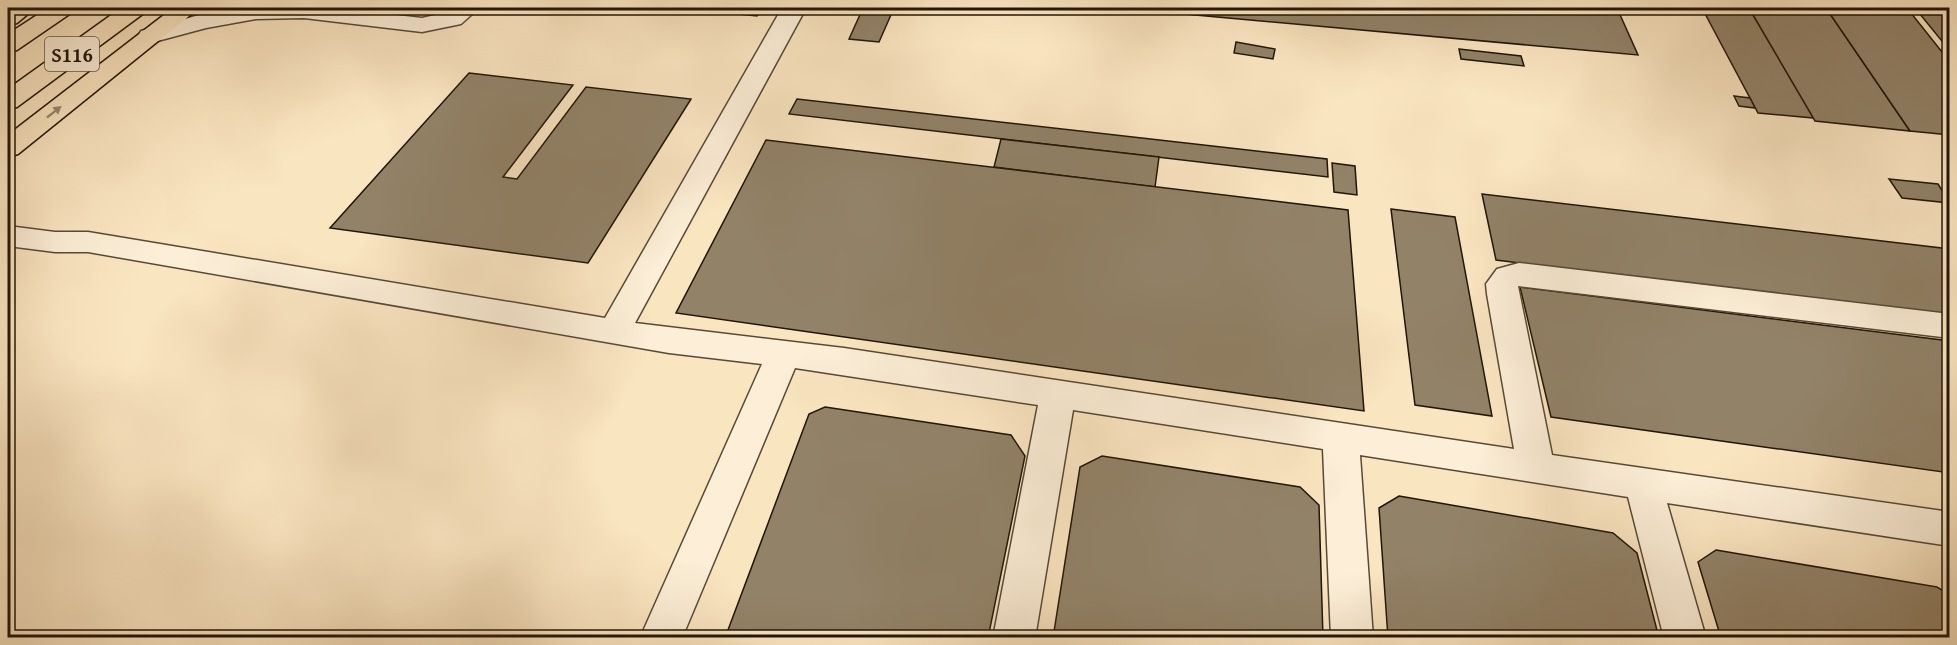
<svg xmlns="http://www.w3.org/2000/svg" width="1957" height="645" font-family="'Gentium Book Plus',serif">
<rect width="100%" height="100%" fill="#fae5c1"/>
<filter id="stains"><feTurbulence type="fractalNoise" baseFrequency=".00333" numOctaves="4"/><feColorMatrix values="0 0 0 0 .2 0 0 0 0 .09 0 0 0 0 .02 0 0 0 .5 -.17"/></filter>
<radialGradient id="worn" r=".72"><stop offset=".6" stop-color="#630" stop-opacity="0"/><stop offset="1" stop-color="#630" stop-opacity=".3"/></radialGradient>
<g fill="#928268" stroke="#211608" stroke-width="1.5">
<polygon points="682,8 762,8 757,16"/>
<polygon points="863,8 894,8 879,42 849,39"/>
<polygon points="1118,8 1617,8 1638,55"/>
<polygon points="1702,8 1749,8 1814,118 1758,113"/>
<polygon points="1749,8 1826,8 1910,131 1815,121"/>
<polygon points="1826,8 1907,8 1950,62 1950,135 1910,131"/>
<polygon points="1915,8 1950,8 1950,51"/>
<polygon points="1236,42 1275,49 1273,59 1234,53"/>
<polygon points="1459,49 1521,56 1524,66 1461,59"/>
<polygon points="469,73 573,85 503,177 517,179 586,87 691,99 588,263 330,228"/>
<polygon points="1734,96 1750,98 1755,108 1739,106"/>
<polygon points="797,99 1327,159 1328,177 789,114"/>
<polygon points="1001,139 1159,157 1155,187 994,167"/>
<polygon points="766,140 1348,210 1364,411 676,313"/>
<polygon points="1332,163 1355,166 1357,195 1334,192"/>
<polygon points="1889,179 1938,184 1950,203 1902,198"/>
<polygon points="1482,194 1950,249 1950,316 1496,260"/>
<polygon points="1391,209 1455,217 1492,416 1415,405"/>
<polygon points="1520,287 1950,341 1950,473 1551,417"/>
<polygon points="825,407 1011,435 1025,456 988,638 725,638 809,414"/>
<polygon points="1102,456 1300,487 1319,505 1323,638 1053,638 1080,467"/>
<polygon points="1399,496 1613,533 1637,553 1659,638 1388,638 1379,508"/>
<polygon points="1716,550 1937,587 1950,595 1950,638 1721,638 1698,562"/>
</g>
<g fill="none" stroke-linecap="round" stroke-linejoin="round">
<defs>
<g id="minor">
<polygon points="240,8 335,8 422,18 444,13 452,8 479,8 461,24 422,32 304,18 256,19 206,28 150,43 141,41 138,36 141,31 203,14"/>
<polygon points="782,8 806,8 635,323 844,348 1514,449 1487,294 1486,284 1497,269 1519,263 1950,314 1950,338 1518,286 1552,455 1950,512 1950,546 1667,503 1706,638 1664,638 1628,497 1360,455 1373,638 1331,638 1323,449 1073,410 1035,638 993,638 1038,405 795,368 682,638 640,638 762,364 669,353 88,252 55,252 8,246 8,226 55,232 88,232 605,318"/>
</g>
<g id="major">
<polygon points="8,8 35,8 17,23 8,25"/>
<polygon points="173,8 199,8 18,154 8,157 8,135"/>
</g>
<g id="highway">
<polygon points="48,8 75,8 71,13 17,50 8,52 8,34"/>
<polygon points="121,8 148,8 144,13 17,107 8,109 8,89"/>
</g>
</defs>
<use href="#minor" stroke="#574a36" stroke-width="3"/>
<use href="#major" stroke="#211608" stroke-width="3"/>
<use href="#highway" stroke="#211608" stroke-width="3"/>
<use href="#minor" fill="#fceed7" fill-rule="evenodd"/>
<use href="#major" fill="#fae5c1" fill-rule="evenodd"/>
<use href="#highway" fill="#fae5c1" fill-rule="evenodd"/>
</g>
<defs><path id="oneway-solid" d="M-6-.8H1V-3.2L6.5 0L1 3.2V.8H-6Z" transform="scale(1.5)"/></defs>
<use fill="#98886e" href="#oneway-solid" transform="translate(54 112) rotate(-38)"/>
<g text-anchor="middle" dominant-baseline="central" stroke-width="5" stroke-linejoin="round" paint-order="stroke">
<rect fill="#fceed7" stroke="#635746" stroke-width="1.5" x="45" y="37" width="54" height="34" rx="4.5"/>
<g font-size="20" font-weight="bold" fill="#211608">
<text x="72" y="54">S116</text>
</g>
</g>
<rect width="1957" height="645" fill="none" stroke="#fae5c1" stroke-width="30"/>
<rect x="9" y="9" width="1939" height="627" fill="none" stroke="#211608" stroke-width="3"/>
<rect x="15" y="15" width="1927" height="615" fill="none" stroke="#211608" stroke-width="1.5"/>
<rect width="100%" height="100%" filter="url(#stains)"/>
<rect width="100%" height="100%" fill="url(#worn)"/>
</svg>
